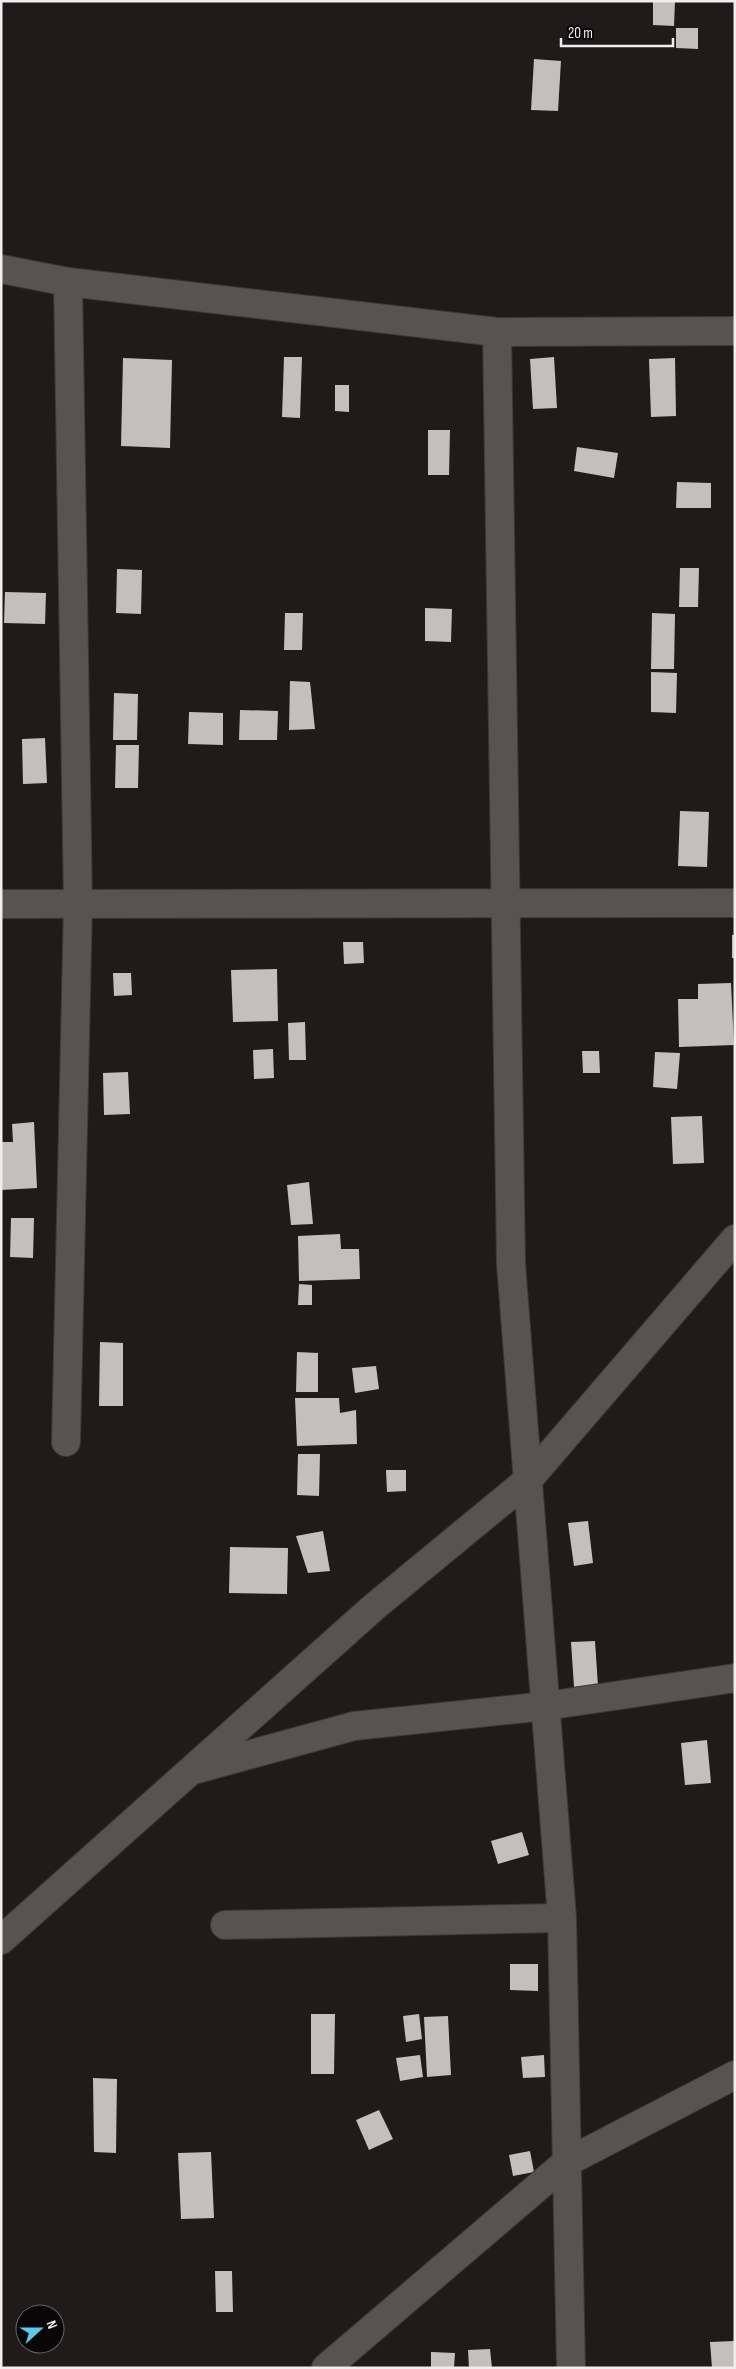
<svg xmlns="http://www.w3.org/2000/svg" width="736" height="2369" font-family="'Sofia Sans Condensed',sans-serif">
<rect width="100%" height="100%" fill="#201a1b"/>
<g fill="#c5bdbe">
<polygon points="653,1 675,1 674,26 653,25"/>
<polygon points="676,28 698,28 698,49 676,48"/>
<polygon points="534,59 561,61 558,111 531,110"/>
<polygon points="284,357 302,357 300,418 282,417"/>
<polygon points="554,357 557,408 533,409 530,359"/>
<polygon points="123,358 172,360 170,448 121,446"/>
<polygon points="675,358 676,416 651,417 649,359"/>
<polygon points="335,385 349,385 349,412 335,411"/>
<polygon points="428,430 450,430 449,475 428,475"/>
<polygon points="577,447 618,453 614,478 574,471"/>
<polygon points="677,482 711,483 711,508 676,508"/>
<polygon points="680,568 699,568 698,607 679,607"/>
<polygon points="117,569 142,570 141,614 116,613"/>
<polygon points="5,592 46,593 45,624 4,623"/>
<polygon points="425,608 452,609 451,642 425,641"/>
<polygon points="285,613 303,613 302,650 284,650"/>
<polygon points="652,613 675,614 674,669 651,669"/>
<polygon points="651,672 677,673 676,713 651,712"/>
<polygon points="290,681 310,682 315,729 289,730"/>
<polygon points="114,693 138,694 137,740 113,740"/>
<polygon points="240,710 278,711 277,740 239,740"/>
<polygon points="189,712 223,713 223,745 188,744"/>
<polygon points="45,738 47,783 23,784 22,739"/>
<polygon points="116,745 139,745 138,788 115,788"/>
<polygon points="680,811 709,812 707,867 678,866"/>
<rect x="732" y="935" width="3" height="23"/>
<polygon points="343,942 363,942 364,963 344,964"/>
<polygon points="277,969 278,1021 233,1022 231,970"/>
<polygon points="113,973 131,973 132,995 114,996"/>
<polygon points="731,983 734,1045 679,1047 678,999 698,999 698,984"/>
<polygon points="305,1022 306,1060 289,1060 288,1023"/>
<polygon points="273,1049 274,1078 254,1079 253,1050"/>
<polygon points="582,1051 599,1051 600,1073 583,1073"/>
<polygon points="655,1052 680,1053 677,1089 653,1087"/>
<polygon points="128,1072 130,1114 104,1115 103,1073"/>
<polygon points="702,1116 704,1163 673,1164 671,1117"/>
<polygon points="34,1122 37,1188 1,1190 1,1142 13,1142 12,1124"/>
<polygon points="309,1182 313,1224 291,1225 287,1185"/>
<polygon points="11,1218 34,1218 33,1258 10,1257"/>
<polygon points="340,1234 341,1249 359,1249 360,1279 299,1281 298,1236"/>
<polygon points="299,1284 312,1285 312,1305 298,1305"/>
<polygon points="100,1342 123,1343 123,1406 99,1406"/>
<polygon points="297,1352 318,1353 318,1392 296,1392"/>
<polygon points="376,1366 379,1389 355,1393 352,1368"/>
<polygon points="295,1398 339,1398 340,1413 356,1410 357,1444 297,1446"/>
<polygon points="298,1454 320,1454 319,1496 297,1495"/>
<polygon points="386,1470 406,1470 406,1491 387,1492"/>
<polygon points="588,1521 593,1563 574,1566 568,1523"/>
<polygon points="323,1531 330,1571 308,1573 296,1536"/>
<polygon points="230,1547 288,1548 287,1594 229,1593"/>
<polygon points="595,1641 598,1686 574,1687 571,1642"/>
<polygon points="707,1740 711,1783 685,1785 681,1743"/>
<polygon points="522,1832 529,1855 498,1864 491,1841"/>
<polygon points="510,1964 538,1964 538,1991 510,1990"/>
<polygon points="311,2014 335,2014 334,2074 311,2074"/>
<polygon points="419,2014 422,2039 406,2042 403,2016"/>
<polygon points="448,2016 451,2075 427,2077 424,2017"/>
<polygon points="420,2055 423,2077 400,2081 396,2058"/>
<polygon points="544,2055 545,2077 523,2078 521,2057"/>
<polygon points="93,2078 117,2079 116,2153 94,2152"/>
<polygon points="379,2110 393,2139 369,2150 356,2120"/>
<polygon points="530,2151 534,2172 513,2176 509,2155"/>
<polygon points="211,2152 214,2218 181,2219 178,2153"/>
<polygon points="215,2271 232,2271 233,2312 216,2312"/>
<polygon points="735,2341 735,2368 712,2368 710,2342"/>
<polygon points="490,2349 492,2368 469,2368 468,2350"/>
<polygon points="431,2352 455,2353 454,2368 431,2368"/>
</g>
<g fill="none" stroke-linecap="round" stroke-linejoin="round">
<defs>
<g id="street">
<polyline points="1,269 68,282 497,332 735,331"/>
<polyline points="497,332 511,1264 562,1918 571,2368"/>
<polyline points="1,904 735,903"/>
<polyline points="66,1442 78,904 68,282"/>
<polyline points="197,1769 354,1726 546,1706 735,1678"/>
<polyline points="225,1925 562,1918"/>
<polyline points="1,1940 374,1607 528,1480 735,1239"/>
<polyline points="326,2368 567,2162 735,2075"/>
</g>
</defs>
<use href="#street" stroke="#3c3839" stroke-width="30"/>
<use href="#street" stroke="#595152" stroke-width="28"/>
</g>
<rect width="736" height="2369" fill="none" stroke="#f2edee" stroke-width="5"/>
<g transform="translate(40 2329) rotate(69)"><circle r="24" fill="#080606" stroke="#666263"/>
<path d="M0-4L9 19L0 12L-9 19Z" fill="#5bc8e7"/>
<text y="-8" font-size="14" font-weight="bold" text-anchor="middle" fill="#f2edee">N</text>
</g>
<path d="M561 38v8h112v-8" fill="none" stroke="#f2edee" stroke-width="2.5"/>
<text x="568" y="38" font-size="15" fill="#f2edee" stroke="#080606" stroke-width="4" paint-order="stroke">20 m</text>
</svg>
